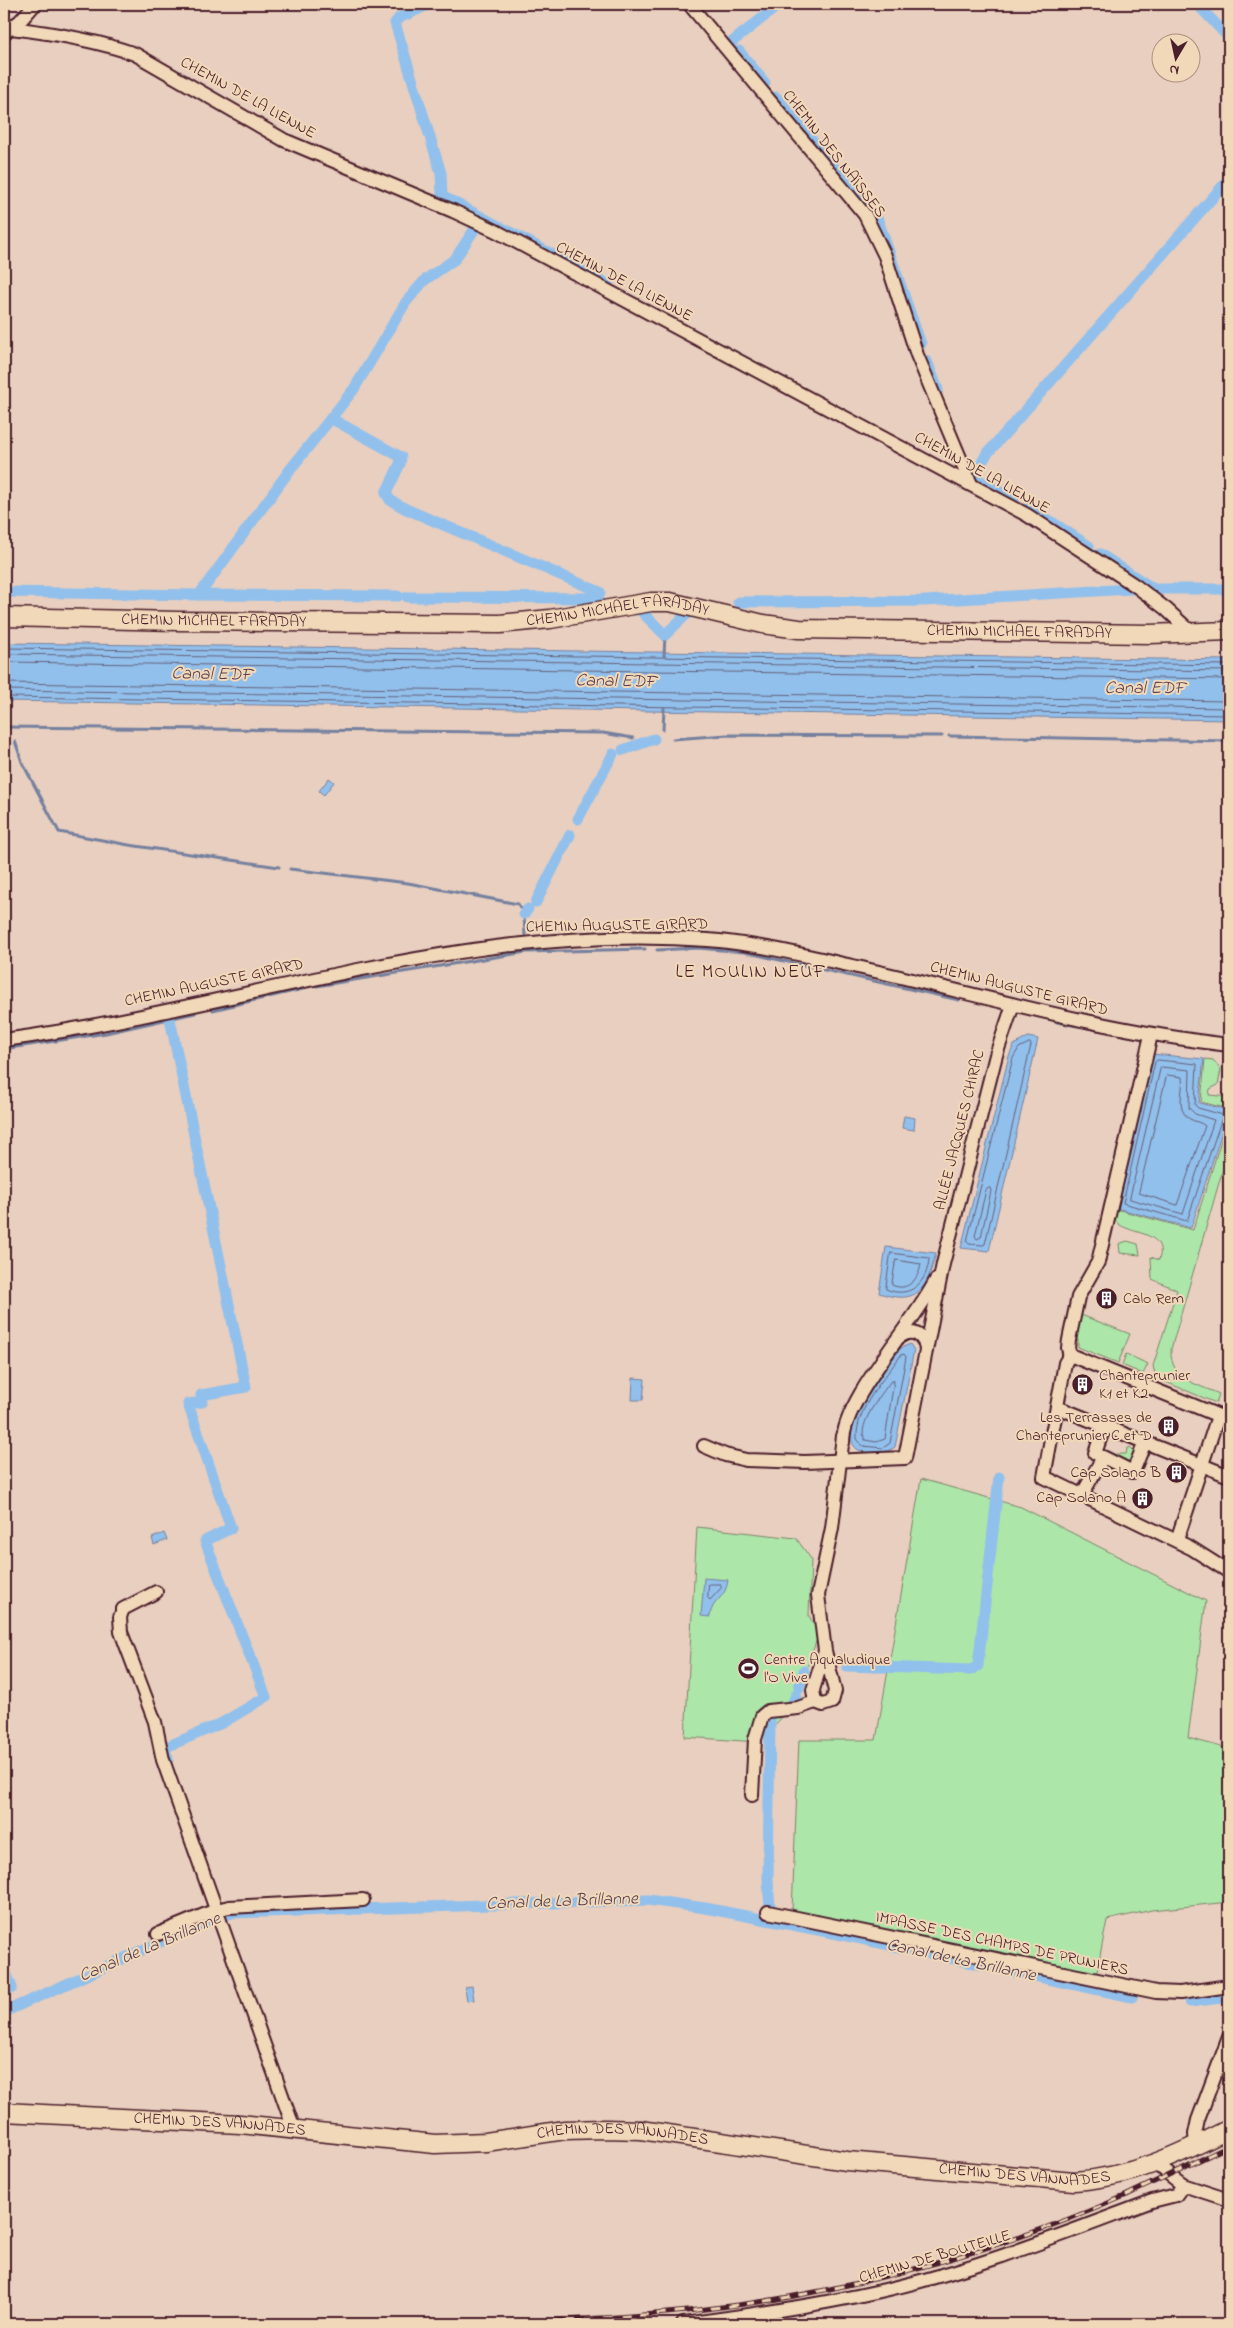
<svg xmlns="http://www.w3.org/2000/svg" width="1233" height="2328" font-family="'Indie Flower',sans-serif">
<rect width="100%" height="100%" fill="#e9cfbf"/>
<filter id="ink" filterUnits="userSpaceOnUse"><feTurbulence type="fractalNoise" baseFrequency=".02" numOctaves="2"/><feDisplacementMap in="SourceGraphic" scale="10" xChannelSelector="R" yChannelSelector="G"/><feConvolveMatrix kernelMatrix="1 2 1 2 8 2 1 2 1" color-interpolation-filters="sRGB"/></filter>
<g filter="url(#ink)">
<g fill="#ade6a9" stroke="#7c826a">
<polygon points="1205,1059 1213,1060 1221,1069 1218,1085 1210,1089 1209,1095 1229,1097 1229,1109 1201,1102"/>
<path d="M 1229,1115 L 1229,1148 L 1171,1349 C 1170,1380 1195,1383 1219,1394 L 1216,1403 L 1156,1378 L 1153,1366 L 1177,1290 L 1152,1279 L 1151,1257 L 1159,1260 C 1169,1228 1123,1236 1114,1219 L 1116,1209 L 1193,1230 Z"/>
<polygon points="1127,1241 1138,1244 1140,1255 1120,1253 1119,1244"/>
<polygon points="1081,1315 1130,1334 1118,1363 1078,1347 1078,1339 1075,1338"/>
<polygon points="1126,1354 1148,1364 1143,1374 1122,1365"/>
<polygon points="1130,1447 1134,1451 1132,1456 1135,1466 1114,1458 1116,1454 1126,1454 1127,1449"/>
<polygon points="921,1479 1021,1507 1206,1601 1188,1738 1229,1749 1229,1902 1152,1910 1107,1920 1096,1976 792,1911 799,1740 876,1740"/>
<polygon points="697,1527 796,1538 811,1559 809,1616 819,1633 794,1705 758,1742 685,1737"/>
</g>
<g fill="#91c0ec" stroke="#75809f">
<polygon points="4,643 1229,660 1229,720 4,701"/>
<polygon points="329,778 334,782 324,795 319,791"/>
<polygon points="1028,1037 1038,1039 989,1251 961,1248 1009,1056 1014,1045"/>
<polygon points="1152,1054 1204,1059 1199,1103 1229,1110 1191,1228 1116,1208"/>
<polygon points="904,1116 915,1118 914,1130 902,1128"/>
<path d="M 886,1247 L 936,1253 C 927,1288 919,1306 879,1293 Z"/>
<path d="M 910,1344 L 914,1350 L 895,1447 C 885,1454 876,1453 865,1452 C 823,1445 891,1362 901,1348 Z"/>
<polygon points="633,1378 645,1379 643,1400 632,1400"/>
<polygon points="164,1533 167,1540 154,1545 152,1538"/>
<path d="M 704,1578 L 728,1580 C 726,1600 711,1599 710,1617 L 701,1616 Z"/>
<polygon points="472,1986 474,2000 467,2001 465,1987"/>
</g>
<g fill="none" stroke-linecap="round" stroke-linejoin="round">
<g stroke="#665f78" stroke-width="1">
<polyline points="4,648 1229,665"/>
<polyline points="4,654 1229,671"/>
<polyline points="4,662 1229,679"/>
<polyline points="4,683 1229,701"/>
<polyline points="4,690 1229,708"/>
<polyline points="4,697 1229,715"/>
<polygon points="1030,1043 1031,1045 985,1244 983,1245 969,1244 967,1241 1013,1058 1019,1048"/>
<polygon points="1158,1060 1197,1064 1195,1105 1198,1108 1223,1115 1187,1221 1123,1203 1155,1062"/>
<polygon points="1161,1067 1190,1070 1189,1108 1195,1114 1214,1120 1183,1214 1130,1199"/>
<path d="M 1167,1075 L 1182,1077 C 1184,1091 1175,1110 1190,1119 C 1195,1122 1201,1122 1205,1126 L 1177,1205 L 1139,1193 Z"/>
<polygon points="990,1188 991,1191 981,1237 977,1239 975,1236 986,1190"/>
<path d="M 891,1253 L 929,1258 C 928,1282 910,1300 886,1289 Z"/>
<path d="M 896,1260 L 921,1264 C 919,1278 908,1293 892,1285 Z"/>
<path d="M 901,1355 L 904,1354 L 906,1357 L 890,1443 L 883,1448 L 863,1446 L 857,1439 C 855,1409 885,1378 901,1355 Z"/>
<path d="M 894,1381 L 885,1439 L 876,1442 L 865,1440 C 856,1425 882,1394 890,1382 Z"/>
<polygon points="709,1584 720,1584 722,1587 710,1600 708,1598"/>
</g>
<g stroke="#75809f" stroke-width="3">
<polyline points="664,656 665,635"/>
<polyline points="4,727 603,733 633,738"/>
<polyline points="663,730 664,708"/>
<polyline points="949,736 1229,741"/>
<polyline points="673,739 727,735 942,736"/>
<polyline points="15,741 22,762 59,832 129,845 279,867"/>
<polyline points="290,869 408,883 518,904 524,914 525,936"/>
<polyline points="657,950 698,948 744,952 959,1000"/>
<polyline points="317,986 526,952 645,949"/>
<polyline points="213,1010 303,989"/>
<polyline points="1057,1022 1130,1036"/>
<polyline points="4,1049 106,1033 195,1013"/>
</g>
<g stroke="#91c0ec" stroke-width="11">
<polyline points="430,4 399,18 395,23 441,173 442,196 608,284"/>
<polyline points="1197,4 1229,38"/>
<polyline points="732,42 780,4"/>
<polyline points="739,51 765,83"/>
<polyline points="776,97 878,220 921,344"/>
<polyline points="927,361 938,390"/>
<polyline points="332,419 401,457 400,464 386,493 390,500 406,509 600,592 598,598 407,597"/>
<polyline points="1014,499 982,482 975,475 986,455 1229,179"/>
<polyline points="1029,507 1089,546"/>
<polyline points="1100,554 1154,589 1229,589"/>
<polyline points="4,592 199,595"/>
<polyline points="398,596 199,595 289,471 354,389 406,302 425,280 455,259 476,227"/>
<polyline points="738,602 925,601 1131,589"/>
<polyline points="642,612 665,635 688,613"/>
<polyline points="623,750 654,739"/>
<polyline points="578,819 613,754"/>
<polyline points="536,902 570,835"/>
<polyline points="524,914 528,909"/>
<polyline points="170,1019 246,1387 201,1395"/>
<polyline points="847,1666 971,1670 978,1666 999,1477"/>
<polyline points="799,1688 804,1671"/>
<polyline points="793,1702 796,1695"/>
<polyline points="168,1759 164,1748 222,1723 266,1697 205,1541 231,1528 188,1404 202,1402"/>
<polyline points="770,1909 768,1879 770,1721"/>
<polyline points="4,1967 12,1988"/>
<polyline points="1190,2002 1229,1997"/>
<polyline points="4,2012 212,1919 232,1913 648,1900 705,1908 838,1934 1132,1997"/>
</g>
<defs>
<g id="street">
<polyline points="689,4 865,215 885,256 917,355 971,484"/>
<path d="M 11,28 C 53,33 95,40 135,54 L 284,140 L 453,211 L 494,230 L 1027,515 L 1136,586 L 1166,609 L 1191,632"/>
<polyline points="4,33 20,21 35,4"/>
<path d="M 4,1040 C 239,1008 466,921 708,940 C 760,944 811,957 862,968 C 984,996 1104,1031 1229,1045"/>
<path d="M 901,1336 C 913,1328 925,1336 926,1350"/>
<polyline points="1070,1355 1065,1363 1044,1477 1191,1548 1229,1572"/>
<polyline points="1070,1355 1068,1348 1069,1340 1078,1297 1098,1262 1151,1035"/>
<polyline points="1070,1355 1229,1420"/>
<polyline points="1057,1407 1229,1476"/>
<path d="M 843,1443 C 842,1400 915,1323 936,1280"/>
<polyline points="704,1446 725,1455 746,1460 805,1462 905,1458 943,1264 996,1055 1013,1005"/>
<polyline points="1099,1455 1095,1453 1105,1425"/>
<polyline points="1082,1495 1103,1457 1133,1472 1145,1442"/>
<polyline points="1177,1540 1218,1416"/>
<polyline points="156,1592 123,1609 120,1617 121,1632 155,1722 163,1760 294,2129"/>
<polyline points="825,1651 813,1690 815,1702 823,1705 832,1702 835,1691 825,1651 818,1595 832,1528 843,1436"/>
<polyline points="752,1795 755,1739 762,1716 768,1711 798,1708 815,1702"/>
<polyline points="768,1912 1156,1992 1180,1993 1229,1986"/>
<polyline points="158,1934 216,1910 229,1907 363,1900"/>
<polyline points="1196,2146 1195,2134 1198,2120 1229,2037"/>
<polyline points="1154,2163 1183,2185 1229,2200"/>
<path d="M 683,2324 C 752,2315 821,2305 889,2289 C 979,2268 1066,2233 1152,2201 L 1176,2195 L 1183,2185"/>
</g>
<g id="secondary">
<path id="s1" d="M 4,617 L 177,621 L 500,624 L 550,619 L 651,602 L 670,602 L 763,624 L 799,629 L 1150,634 L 1229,631"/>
<path id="s2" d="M 4,2112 L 240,2124 L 435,2144 L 486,2142 L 565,2130 L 605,2129 L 641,2130 L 847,2161 L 1074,2181 C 1130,2178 1180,2154 1229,2129"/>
</g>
</defs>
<use href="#street" stroke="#4a1f2b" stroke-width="16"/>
<use href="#secondary" stroke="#4a1f2b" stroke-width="21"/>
<use href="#street" stroke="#f1d8b9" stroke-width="12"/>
<use href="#secondary" stroke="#f1d8b9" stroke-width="18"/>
<defs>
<path id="rail" d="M 477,2324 C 582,2320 686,2315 789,2297 C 904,2276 1020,2242 1127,2195 C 1161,2179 1195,2162 1229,2146"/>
</defs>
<use href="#rail" stroke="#4a1f2b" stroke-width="5"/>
<use href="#rail" stroke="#f1d8b9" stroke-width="3" stroke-dasharray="9" stroke-linecap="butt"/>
</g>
</g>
<defs>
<symbol id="building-disc" viewBox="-11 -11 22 22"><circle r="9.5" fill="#4a1f2b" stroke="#f1d8b9"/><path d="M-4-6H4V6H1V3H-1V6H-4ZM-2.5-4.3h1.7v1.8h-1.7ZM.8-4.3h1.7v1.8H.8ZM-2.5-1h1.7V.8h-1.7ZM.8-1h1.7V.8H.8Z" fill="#fff"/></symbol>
<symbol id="stadium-disc" viewBox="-11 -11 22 22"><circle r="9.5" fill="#4a1f2b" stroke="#f1d8b9"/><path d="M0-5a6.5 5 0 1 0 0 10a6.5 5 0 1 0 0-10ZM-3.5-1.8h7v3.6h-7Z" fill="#fff"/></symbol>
</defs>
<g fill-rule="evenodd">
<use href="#building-disc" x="1094" y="1286" width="25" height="25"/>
<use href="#building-disc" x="1070" y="1372" width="25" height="25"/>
<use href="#building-disc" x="1156" y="1414" width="25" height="25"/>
<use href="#building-disc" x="1164" y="1460" width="25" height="25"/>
<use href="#building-disc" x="1130" y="1486" width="25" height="25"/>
<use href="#stadium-disc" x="736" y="1656" width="25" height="25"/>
</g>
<g text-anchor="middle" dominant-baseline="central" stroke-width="4" stroke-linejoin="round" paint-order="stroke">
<g font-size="16" fill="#4a1f2b" stroke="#f1d8b9">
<text transform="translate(248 98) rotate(29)">CHEMIN DE LA LIENNE</text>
<text transform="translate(834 154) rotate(52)">CHEMIN DES NAÏSSES</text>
<text transform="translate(624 282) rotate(28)">CHEMIN DE LA LIENNE</text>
<text transform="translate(982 473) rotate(29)">CHEMIN DE LA LIENNE</text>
<text stroke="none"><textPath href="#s1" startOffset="615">CHEMIN MICHAEL FARADAY</textPath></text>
<text stroke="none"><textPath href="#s1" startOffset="210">CHEMIN MICHAEL FARADAY</textPath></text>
<text stroke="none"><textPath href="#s1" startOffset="1020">CHEMIN MICHAEL FARADAY</textPath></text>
<text transform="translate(617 926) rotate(-1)">CHEMIN AUGUSTE GIRARD</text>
<text transform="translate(214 983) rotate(-12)">CHEMIN AUGUSTE GIRARD</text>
<text transform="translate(1019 989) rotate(14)">CHEMIN AUGUSTE GIRARD</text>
<text transform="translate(960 1130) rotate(-76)">ALLÉE JACQUES CHIRAC</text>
<text transform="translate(1002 1944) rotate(12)">IMPASSE DES CHAMPS DE PRUNIERS</text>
<text stroke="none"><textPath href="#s2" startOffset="216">CHEMIN DES VANNADES</textPath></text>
<text stroke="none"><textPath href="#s2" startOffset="621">CHEMIN DES VANNADES</textPath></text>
<text stroke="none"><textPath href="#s2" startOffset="1026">CHEMIN DES VANNADES</textPath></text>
<text transform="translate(935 2257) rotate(-16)">CHEMIN DE BOUTEILLE</text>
</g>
<g font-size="16" fill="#4a1f2b" stroke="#f1d8b9" text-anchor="start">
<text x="1123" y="1299">Calo Rem</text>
<text x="1099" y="1376">Chanteprunier<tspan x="1099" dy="18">K1 et K2</tspan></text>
<text x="1152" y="1418" text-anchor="end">Les Terrasses de<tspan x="1152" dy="18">Chanteprunier C et D</tspan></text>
<text x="1161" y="1473" text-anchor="end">Cap Solano B</text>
<text x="1126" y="1498" text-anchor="end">Cap Solano A</text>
<text x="764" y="1660">Centre Aqualudique<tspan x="764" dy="18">l'O Vive</tspan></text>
</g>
<g font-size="18" font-style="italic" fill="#583f52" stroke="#f1d8b9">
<text transform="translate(212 675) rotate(1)">Canal EDF</text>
<text transform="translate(616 682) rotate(1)">Canal EDF</text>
<text x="1145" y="689">Canal EDF</text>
<text transform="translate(562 1902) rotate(-2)">Canal de La Brillanne</text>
<text transform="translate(150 1948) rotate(-23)">Canal de La Brillanne</text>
<text transform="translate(961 1961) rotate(12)">Canal de La Brillanne</text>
</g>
<g font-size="19" letter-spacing="1" fill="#4a1f2b" stroke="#f1d8b9">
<text x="751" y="972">LE MOULIN NEUF</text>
</g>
</g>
<rect width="1233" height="2328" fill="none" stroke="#f1d8b9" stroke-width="20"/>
<rect x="10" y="10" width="1213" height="2308" fill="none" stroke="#4a1f2b" stroke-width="2" filter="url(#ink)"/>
<g transform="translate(1176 58) rotate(189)"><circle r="24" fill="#f1d8b9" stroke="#ae8e80"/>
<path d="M0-4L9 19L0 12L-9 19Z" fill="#4a1f2b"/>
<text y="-8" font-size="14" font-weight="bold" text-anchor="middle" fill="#4a1f2b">N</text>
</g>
</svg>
